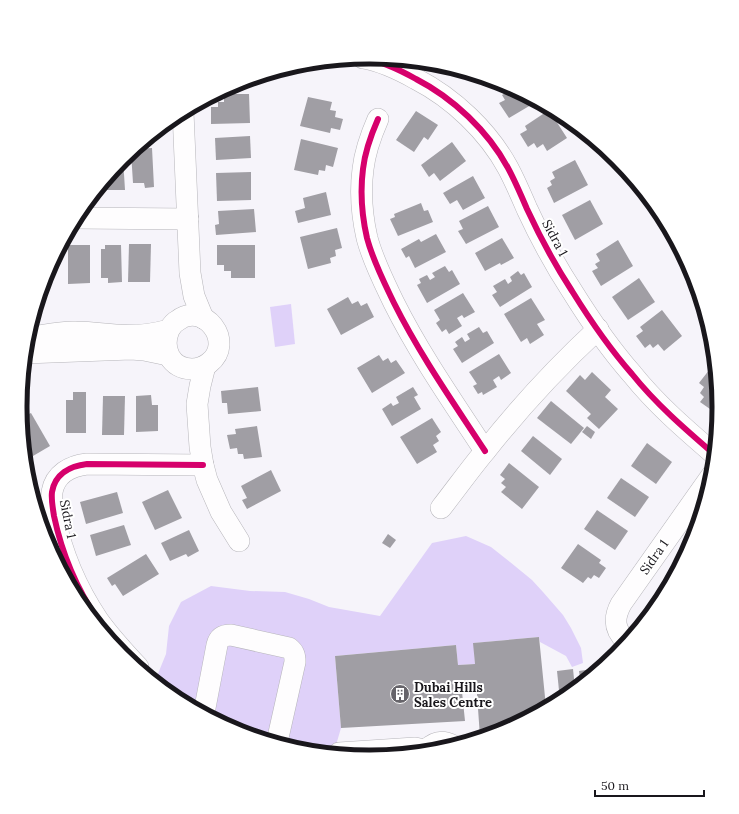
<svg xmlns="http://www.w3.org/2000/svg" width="739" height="814" font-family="Lora,serif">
<rect width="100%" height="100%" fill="#f6f4fa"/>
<g fill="#dfd1f9">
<polygon points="291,304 295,344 275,347 270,307"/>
<polygon points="466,536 491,547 510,562 532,580 543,592 563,615 571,628 581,648 583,663 572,667 566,656 540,642 539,637 474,643 475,664 458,665 456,645 335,656 341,728 334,752 329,753 301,750 236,730 175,697 155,681 166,654 169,626 181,602 211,586 250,591 285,592 309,599 329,607 380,616 432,543"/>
</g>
<g fill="#a09ea4">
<polygon points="503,84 536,102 509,118 499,103 505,100 502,95 507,92 502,85"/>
<polygon points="224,94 249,94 250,123 211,124 211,107 218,107 218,102 224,102"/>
<polygon points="308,97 332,102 330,110 336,111 335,117 343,119 340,130 331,128 330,133 300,126"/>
<polygon points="549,110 567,138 547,151 543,144 537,148 534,143 528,147 520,134 527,130 525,126"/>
<polygon points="416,111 438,125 428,140 424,137 414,152 396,140"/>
<polygon points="250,136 251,158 216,160 215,138"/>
<polygon points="301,139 338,148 333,167 326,165 325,171 319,170 318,175 294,170"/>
<polygon points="452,142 466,161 440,181 434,173 429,177 421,165"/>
<polygon points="152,148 154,187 145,188 144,183 133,183 131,152 135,149"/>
<polygon points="123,159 125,190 105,190 104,182"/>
<polygon points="575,160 588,185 554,203 547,188 552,185 550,181 555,178 552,172"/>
<polygon points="251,172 251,200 217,201 216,173"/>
<polygon points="473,176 485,198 463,210 457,200 450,204 443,193"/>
<polygon points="326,192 331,215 298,223 295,211 305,208 303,198"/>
<polygon points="590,200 603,224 575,240 562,215"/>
<polygon points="421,203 424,211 428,210 433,222 398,236 390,219 395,217 394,214"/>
<polygon points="488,206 499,227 466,244 458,231 463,229 459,221"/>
<polygon points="254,209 256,232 216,235 215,225 219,224 218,211"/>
<polygon points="337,228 342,248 335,250 336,256 330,258 331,263 308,269 300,237"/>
<polygon points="436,234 446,252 415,268 409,256 406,258 401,249 419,239 421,242"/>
<polygon points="502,238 514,258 501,265 500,263 485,271 475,253"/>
<polygon points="618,240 633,266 601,286 592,271 598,268 595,264 600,261 596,254"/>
<polygon points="129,244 151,244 150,282 128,282"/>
<polygon points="68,245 90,245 90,283 68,284"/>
<polygon points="105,245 121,245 122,282 108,283 108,278 101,278 101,249 105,249"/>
<polygon points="217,245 255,245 255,278 231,278 231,271 224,271 224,265 217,265"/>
<polygon points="445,266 449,272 452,270 460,284 427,303 417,285 421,283 419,279 427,275 430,280 435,277 432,273"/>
<polygon points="518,271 521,275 524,273 532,287 500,307 492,295 497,292 493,286 505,279 508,284 512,281 510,277"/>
<polygon points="639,278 655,302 628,320 612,297"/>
<polygon points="463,293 475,312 464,318 462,315 457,318 462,326 449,334 446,329 442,332 436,323 440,320 434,310"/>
<polygon points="348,297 352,304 358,301 361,306 367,303 374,317 341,335 327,309"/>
<polygon points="531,298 545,320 537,324 544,335 530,344 527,338 521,342 504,314"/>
<polygon points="662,310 682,336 664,351 658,344 653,348 650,344 645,348 636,336 643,331 640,327"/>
<polygon points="479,327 483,333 487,331 494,343 462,363 453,349 458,346 455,342 462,337 465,342 470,339 467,334"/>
<polygon points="499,354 511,373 501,380 499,376 493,380 497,387 483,395 482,392 478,394 473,386 477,384 469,372"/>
<polygon points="379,355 383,361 388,358 391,363 396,360 405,373 372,393 357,368"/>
<polygon points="713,365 715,367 719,406 715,403 710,409 700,402 704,397 700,393 704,387 699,383"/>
<polygon points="592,372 611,390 605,397 618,409 599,429 587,418 591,414 566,391 580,375 585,380"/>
<polygon points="258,387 261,411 228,414 227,403 222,403 221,391"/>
<polygon points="413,387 418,395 414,397 421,409 392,426 382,409 391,403 393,406 399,403 396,397"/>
<polygon points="73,392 86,392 86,433 66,433 66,400 73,400"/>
<polygon points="151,395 152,405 158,405 158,431 136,432 136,396"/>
<polygon points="103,396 125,396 124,435 102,435"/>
<polygon points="551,401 584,428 571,444 537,418"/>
<polygon points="31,413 50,446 33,456 23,440 21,418"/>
<polygon points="432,418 441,432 436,436 439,441 433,445 437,452 417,464 400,437"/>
<polygon points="257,426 262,457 244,459 243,454 238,454 237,448 230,449 227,435 236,434 235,429"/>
<polygon points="587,426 595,432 591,439 582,432"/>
<polygon points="533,436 562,459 550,475 521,451"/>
<polygon points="647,443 672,462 656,484 631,466"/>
<polygon points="509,463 539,487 522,509 501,492 506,487 501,483 505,479 500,475"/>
<polygon points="271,470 281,491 247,509 242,500 247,498 241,486"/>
<polygon points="621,478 649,497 635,517 607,498"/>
<polygon points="168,490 182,518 155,530 142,502"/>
<polygon points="117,492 123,513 86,524 80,502"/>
<polygon points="597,510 628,531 615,550 584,529"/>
<polygon points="124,525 131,545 96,556 90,535"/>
<polygon points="189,530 199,551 188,557 186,554 170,561 161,543"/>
<polygon points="388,534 396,540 390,548 382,543"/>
<polygon points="578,544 601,560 599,563 606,568 599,578 594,575 591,579 588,577 583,583 561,568"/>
<polygon points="146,554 159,574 123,596 115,584 112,586 107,578"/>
<polygon points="664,586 667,588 660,601 655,608 651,606"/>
<polygon points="539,637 546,707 503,730 480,737 476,680 461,682 465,721 341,728 335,656 456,645 458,665 475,664 473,643"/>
<polygon points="573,669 575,688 560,700 557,671"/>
<polygon points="592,669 593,674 581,684 579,671"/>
</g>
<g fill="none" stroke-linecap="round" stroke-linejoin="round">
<defs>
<g id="minor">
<path d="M 363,58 C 381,61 400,70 416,79 C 453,98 488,131 508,168 C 515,181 521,195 527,209 C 540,237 555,265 572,291 C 590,320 610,349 632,374 C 656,404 685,429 714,454"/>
<polyline points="183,112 190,273 194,296 203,318"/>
<path d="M 378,119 C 371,135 365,151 363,169 C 360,192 362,216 367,238 C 373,261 384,282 394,303 C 420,355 453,402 485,451"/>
<polyline points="76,218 188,219"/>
<path d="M 27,338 C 43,336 60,331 76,332 C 86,332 95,333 104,334 C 126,337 147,336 169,330 C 171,327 173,323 177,321 C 203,300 236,342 209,363 C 204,367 199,369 192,369 C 171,369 161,349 169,330"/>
<polyline points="25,353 131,349 144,350 168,355"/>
<polyline points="205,366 200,386 197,404 200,447 203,465 207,480 221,512 239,541"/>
<path d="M 441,508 C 456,489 470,469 486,450 C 520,407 557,367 598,329"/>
<path d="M 627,642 C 614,630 613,619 621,604 L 712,475"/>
<path d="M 138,667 C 124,652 110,637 98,620 C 77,589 62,554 54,516 C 53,509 51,500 52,492 C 55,474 70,466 87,464 L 203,465"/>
<path d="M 204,713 L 217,645 C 219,637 224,635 231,635 L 289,648 C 294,652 295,655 295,662 L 277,742"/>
<path d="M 426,750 C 434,742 442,740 452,745"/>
<polyline points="339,753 415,748 428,751"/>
</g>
</defs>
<use href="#minor" stroke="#b6b5ba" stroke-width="22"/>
<use href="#minor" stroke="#fefdfe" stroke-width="21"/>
<defs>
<g id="cycleway">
<path d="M 363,58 C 381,61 400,70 416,79 C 453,98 488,131 508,168 C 515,181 521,195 527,209 C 540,237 555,265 572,291 C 590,320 610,349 632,374 C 656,404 685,429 714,454"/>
<path d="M 378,119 C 371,135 365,151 363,169 C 360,192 362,216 367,238 C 373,261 384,282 394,303 C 420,355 453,402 485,451"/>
<path d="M 138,667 C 124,652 110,637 98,620 C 77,589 62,554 54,516 C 53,509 51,500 52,492 C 55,474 70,466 87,464 L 203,465"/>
</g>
</defs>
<use href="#cycleway" stroke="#fff" stroke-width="8"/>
<use href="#cycleway" stroke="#d6006c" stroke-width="6"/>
</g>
<defs>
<symbol id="building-disc" viewBox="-11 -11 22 22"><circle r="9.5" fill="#66646a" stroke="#fff"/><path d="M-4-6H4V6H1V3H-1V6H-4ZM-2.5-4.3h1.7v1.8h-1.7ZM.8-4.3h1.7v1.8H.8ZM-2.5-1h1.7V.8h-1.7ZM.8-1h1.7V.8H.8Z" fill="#fff"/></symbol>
</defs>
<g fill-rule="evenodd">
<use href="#building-disc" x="389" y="683" width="22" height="22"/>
</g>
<g text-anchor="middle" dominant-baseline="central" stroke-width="4" stroke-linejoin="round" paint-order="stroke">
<g font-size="13" fill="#19171c" stroke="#fff">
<text transform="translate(555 238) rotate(62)">Sidra 1</text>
<text transform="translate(68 519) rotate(79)">Sidra 1</text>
<text transform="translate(654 557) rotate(-55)">Sidra 1</text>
</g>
<g font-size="13" font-weight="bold" fill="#19171c" stroke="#fff" text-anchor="start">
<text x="414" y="687">Dubai Hills<tspan x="414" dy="15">Sales Centre</tspan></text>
</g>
</g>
<path d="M0 0H739V814H0ZM369 64H370A342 342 0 0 1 712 406V408A342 342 0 0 1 370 750H369A342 342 0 0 1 27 408V406A342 342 0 0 1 369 64Z" fill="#fff" fill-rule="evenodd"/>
<path fill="none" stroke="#19171c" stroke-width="5" d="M369 64H370A342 342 0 0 1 712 406V408A342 342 0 0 1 370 750H369A342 342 0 0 1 27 408V406A342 342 0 0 1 369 64Z"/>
<path d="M595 790v6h109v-6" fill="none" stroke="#19171c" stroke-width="2"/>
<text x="601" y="790" font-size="12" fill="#19171c" stroke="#ffffff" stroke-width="3" paint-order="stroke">50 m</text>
</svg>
